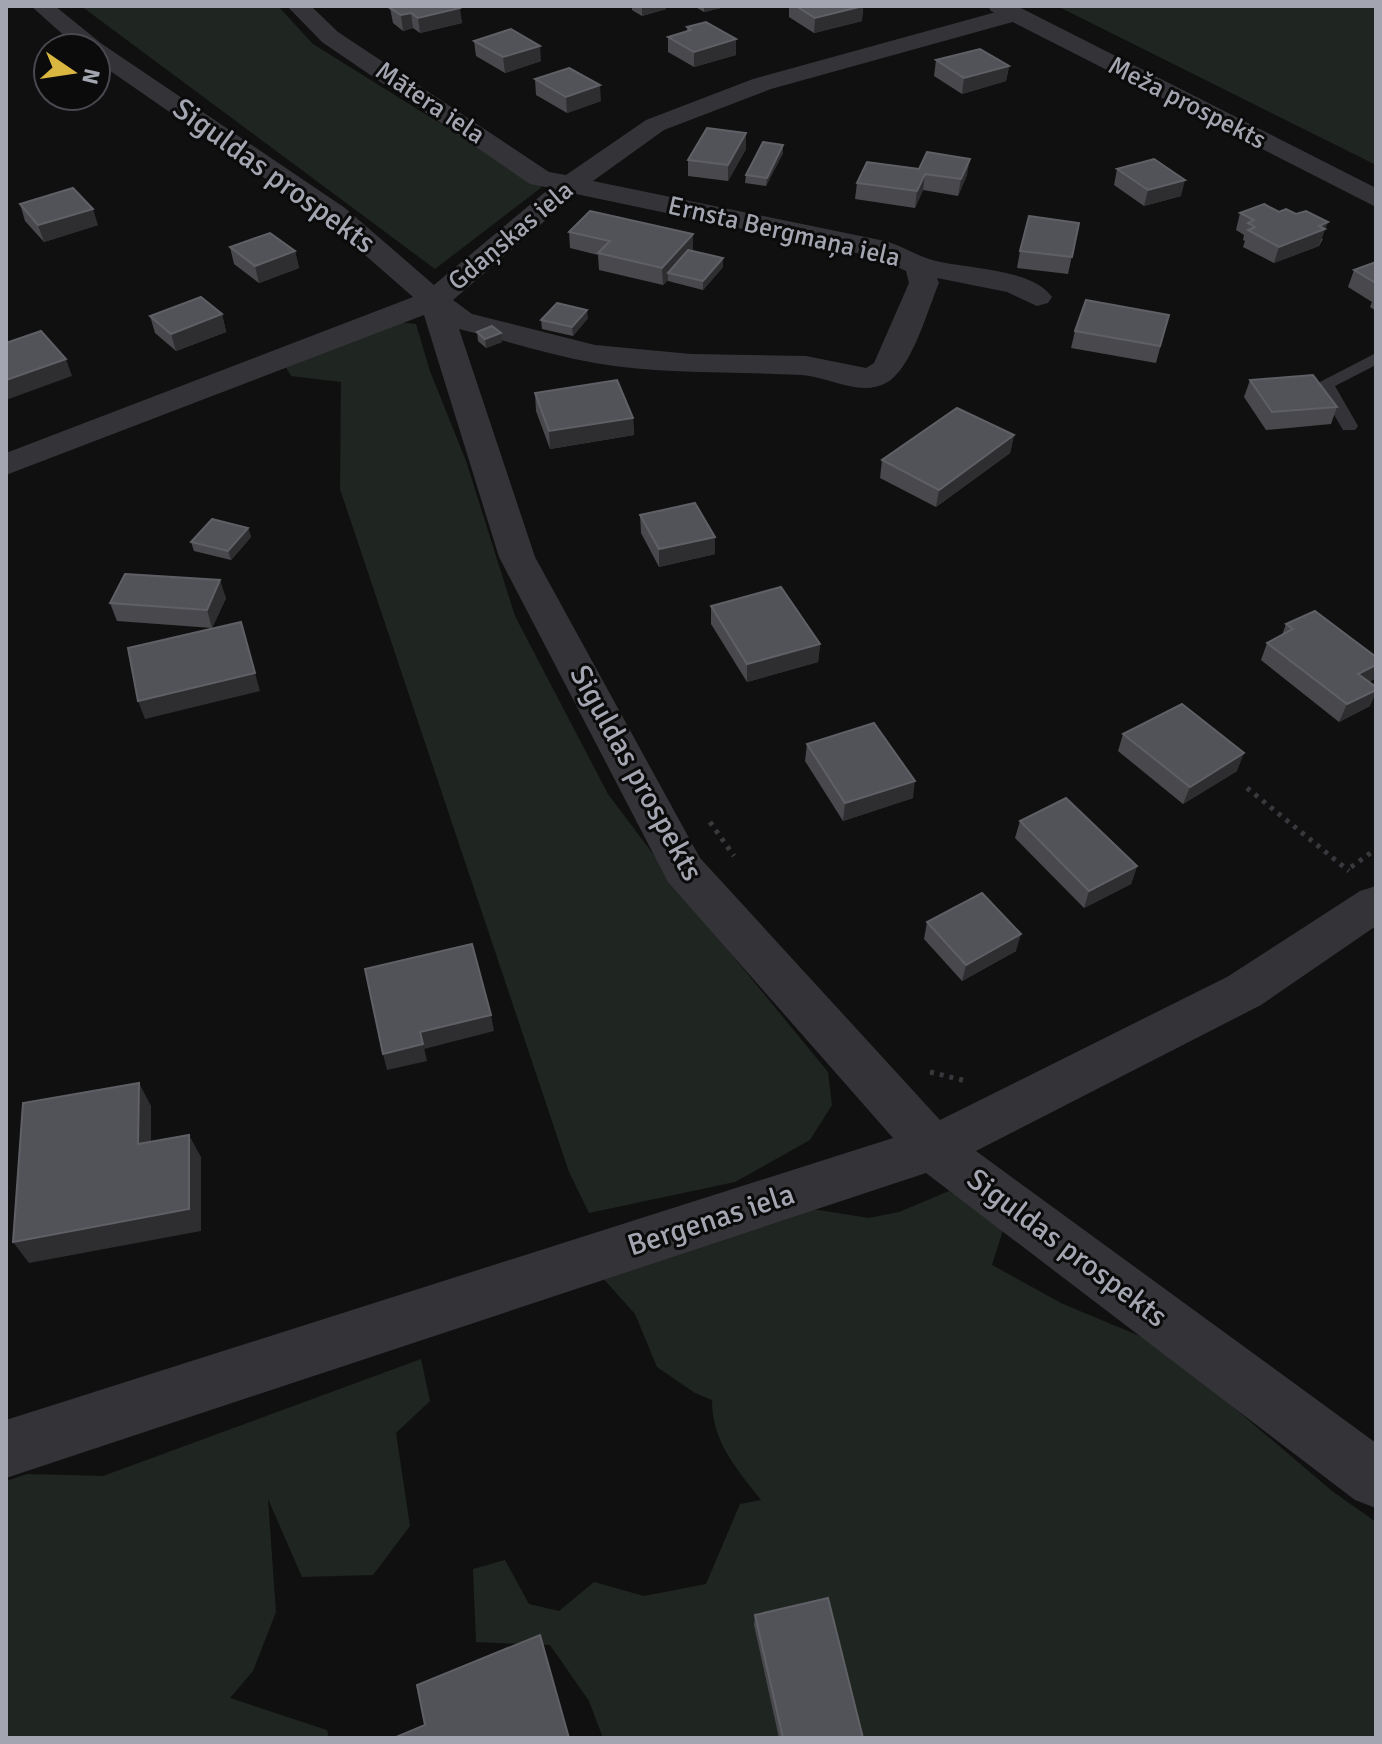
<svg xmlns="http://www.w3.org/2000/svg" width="1382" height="1744" font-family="Signika,sans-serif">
<rect width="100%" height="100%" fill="#101011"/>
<g fill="#1f2520">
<polygon points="81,6 278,6 313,44 542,187 435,269"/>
<polygon points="1057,6 1376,6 1376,165"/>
<polygon points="394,322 416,324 430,371 466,461 515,616 608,794 692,906 828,1072 832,1105 810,1140 735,1182 589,1213 569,1172 340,489 341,382 291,376 284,364"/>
<path d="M 949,1191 L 1005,1224 L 992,1265 L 1063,1304 L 1159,1344 L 1332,1491 L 1376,1522 L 1376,1738 L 603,1738 L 589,1701 L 550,1645 L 476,1642 L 473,1569 L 505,1560 L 529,1604 L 559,1611 L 594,1582 L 644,1596 L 706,1584 L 740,1504 L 761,1500 C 736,1468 712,1442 712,1400 L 695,1393 L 657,1367 L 635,1314 L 600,1275 L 812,1209 L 869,1218 L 899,1212 Z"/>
<polygon points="421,1359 430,1401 396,1433 410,1526 373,1575 302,1577 268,1499 276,1612 253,1671 230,1698 327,1730 329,1738 6,1738 6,1481 27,1474 103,1476"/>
</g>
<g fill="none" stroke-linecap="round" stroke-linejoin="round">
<g stroke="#38393d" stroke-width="5" stroke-dasharray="4 6" stroke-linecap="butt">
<polyline points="1247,788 1349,871"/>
<polyline points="710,822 734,856"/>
<polyline points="1351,867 1376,849"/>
<polyline points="930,1072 966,1081"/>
</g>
<polygon fill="#343438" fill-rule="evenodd" points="1376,353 1376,365 1335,386 1358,426 1355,430 1343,430 1316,384"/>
<path fill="#343438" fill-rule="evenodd" d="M 31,6 L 55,6 L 102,44 L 345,208 L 434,285 L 550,188 L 530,184 L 322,42 L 287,6 L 311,6 L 338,32 L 549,172 L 566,175 L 646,120 L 753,79 L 1007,9 L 1023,9 L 1027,14 L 1023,19 L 771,89 L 664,130 L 593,181 L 885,241 C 900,245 912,253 926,258 C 960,270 1030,266 1052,297 L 1048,303 L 1037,306 L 1007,292 L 937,278 L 939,283 C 927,311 912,369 886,383 C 860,397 829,377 802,375 C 733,371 663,375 595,363 C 549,355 504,340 459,329 L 535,557 L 700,858 L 940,1120 L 1227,977 L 1360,891 L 1376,886 L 1376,926 L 1261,1005 L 976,1151 L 1376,1443 L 1376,1508 L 1355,1500 L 926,1173 L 6,1478 L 6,1420 L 893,1138 L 668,882 L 499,557 L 424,315 L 6,475 L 6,453 L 413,297 L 325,220 L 96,61 L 96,48 L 78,48 ZM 576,194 L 876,257 L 906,271 L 909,283 L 874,363 L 866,368 L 806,356 L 691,354 L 595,345 L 472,314 L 453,300 Z"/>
<polygon fill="#343438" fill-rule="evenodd" points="988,6 1017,6 1376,188 1376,207 991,11"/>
</g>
<g fill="#49494d">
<polygon points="393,6 458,6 462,23 420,33 413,28 403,31 393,23 390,8"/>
<polygon points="632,6 666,6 666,9 642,16 632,10"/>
<polygon points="694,6 722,6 721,8 704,12"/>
<polygon points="789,6 863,6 862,21 814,33 789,17"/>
<polygon points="687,27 736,55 694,67 668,52 668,37 687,32"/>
<polygon points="474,41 541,61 505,73 476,56"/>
<polygon points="936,60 1009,66 1006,81 962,94 934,76"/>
<polygon points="535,79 601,101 567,113 536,95"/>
<polygon points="783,145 783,153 766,186 745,183 746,175"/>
<polygon points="746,149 728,181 688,176 688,160"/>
<polygon points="919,169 967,175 958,196 923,190 915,208 855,199 857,183"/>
<polygon points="1117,169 1181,196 1144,206 1114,185"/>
<polygon points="20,204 98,225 44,242 25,221"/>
<polygon points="1240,213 1323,239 1319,246 1274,263 1243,247 1245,241 1243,240 1244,235 1236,230"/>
<polygon points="1079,223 1068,274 1017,268 1020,251"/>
<polygon points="569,232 693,252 723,267 703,290 668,281 668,280 663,285 599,270 598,255 570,248"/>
<polygon points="230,247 295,251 299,268 259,283 234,264"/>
<polygon points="1376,262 1376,311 1370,307 1372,302 1348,287 1354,270"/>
<polygon points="222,314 226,332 176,351 155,333 150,316"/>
<polygon points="1169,315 1156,363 1071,348 1075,331"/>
<polygon points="588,318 573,336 542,329 541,320"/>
<polygon points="477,332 502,342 486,348 478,341"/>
<polygon points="1250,380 1337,407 1331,424 1266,430 1244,397"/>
<polygon points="535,393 633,418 634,435 550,449 536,411"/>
<polygon points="1014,435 1010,453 936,507 880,478 882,460"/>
<polygon points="640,515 715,554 659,567 641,533"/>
<polygon points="248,528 251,537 231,560 194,551 191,542"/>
<polygon points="226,598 212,628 117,621 110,603"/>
<polygon points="711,606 820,644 818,662 747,682 711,624"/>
<polygon points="1286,624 1374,679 1369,682 1370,706 1339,722 1261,660 1267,643 1282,635"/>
<polygon points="1123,734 1237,771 1183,804 1118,751"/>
<polygon points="807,744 913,798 843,821 805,761"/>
<polygon points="1020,821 1137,866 1131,884 1084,908 1015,838"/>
<polygon points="927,922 1016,951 962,981 924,939"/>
<polygon points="755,1615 863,1738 779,1738 754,1625"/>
</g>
<g fill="#2e2e31">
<polygon points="649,6 666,6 666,9 642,16 642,8"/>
<polygon points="704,6 722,6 721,8 704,12"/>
<polygon points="863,6 862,21 814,33 815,18"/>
<polygon points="460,8 462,23 420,33 418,18"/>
<polygon points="411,13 413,28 403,31 401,15"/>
<polygon points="736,39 736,55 694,67 694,52"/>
<polygon points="540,46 541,61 505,73 503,57"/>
<polygon points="1009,66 1006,81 962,94 964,78"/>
<polygon points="600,85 601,101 567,113 566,97"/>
<polygon points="746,133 746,149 728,181 728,165"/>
<polygon points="783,145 783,153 766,186 767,178"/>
<polygon points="970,159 967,175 958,196 961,179"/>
<polygon points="925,174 923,190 915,208 917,191"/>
<polygon points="1185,180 1181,196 1144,206 1148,190"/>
<polygon points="93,209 98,225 44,242 38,225"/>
<polygon points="1328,222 1319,246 1274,263 1279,247"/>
<polygon points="693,234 693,251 668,273 668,280 663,285 662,268"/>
<polygon points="295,251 299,268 259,283 255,266"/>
<polygon points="723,258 723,267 703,290 703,281"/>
<polygon points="587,310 588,318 573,336 572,327"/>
<polygon points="222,314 226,332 176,351 171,334"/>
<polygon points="501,333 502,342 486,348 485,339"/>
<polygon points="66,359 72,376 6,400 6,380"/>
<polygon points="633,418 634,435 550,449 549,431"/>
<polygon points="1014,435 1010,453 936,507 939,490"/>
<polygon points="248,528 251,537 231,560 228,551"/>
<polygon points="715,537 715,554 659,567 659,549"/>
<polygon points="220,580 226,598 212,628 207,610"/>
<polygon points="241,622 260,691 145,719 138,701"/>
<polygon points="820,644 818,662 747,682 747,664"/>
<polygon points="1376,665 1376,675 1374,679 1350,692 1358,674"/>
<polygon points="1376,690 1376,693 1370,706 1339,722 1347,704"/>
<polygon points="1244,753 1237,771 1183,804 1190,787"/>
<polygon points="915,781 913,798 843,821 845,803"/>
<polygon points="1137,866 1131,884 1084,908 1089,891"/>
<polygon points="1021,934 1016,951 962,981 966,965"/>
<polygon points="491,1015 494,1031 424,1049 420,1032"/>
<polygon points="423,1044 427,1061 387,1070 383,1054"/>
<polygon points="139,1083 151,1106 151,1167 138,1144"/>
<polygon points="189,1135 201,1157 201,1231 29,1263 13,1242"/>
</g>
<g fill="#525358" stroke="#5f6066" stroke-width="2">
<polygon points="397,6 458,6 460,8 418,18 411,13 401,15 390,8"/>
<polygon points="796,6 863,6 815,18"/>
<polygon points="706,22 736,39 694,52 668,37 691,30 687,27"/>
<polygon points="511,29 540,46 503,57 474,41"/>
<polygon points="980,49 1009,66 964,78 936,60"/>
<polygon points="569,68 600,85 566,97 535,79"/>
<polygon points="707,128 746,133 728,165 688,160"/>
<polygon points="763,142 783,145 767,178 746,175"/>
<polygon points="927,152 970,159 961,179 925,174 917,191 857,183 867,162 919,169"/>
<polygon points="1154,159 1185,180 1148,190 1117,169"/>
<polygon points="73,188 93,209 38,225 20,204"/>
<polygon points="1264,204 1279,212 1286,209 1296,214 1306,211 1328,222 1319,226 1325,229 1279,247 1248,230 1255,227 1248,223 1254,220 1240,213"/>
<polygon points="590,211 693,234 662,268 598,253 610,241 569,232"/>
<polygon points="1029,216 1079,223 1072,257 1020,251"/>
<polygon points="270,233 295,251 255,266 230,247"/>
<polygon points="688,250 723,258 703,281 668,273"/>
<polygon points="1376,262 1376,283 1354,270"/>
<polygon points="201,297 222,314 171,334 150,316"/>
<polygon points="1086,300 1169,315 1160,346 1075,331"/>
<polygon points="557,303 587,310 572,327 541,320"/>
<polygon points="492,326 501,333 485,339 477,332"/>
<polygon points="41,331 66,359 6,380 6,343"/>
<polygon points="1313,375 1337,407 1272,412 1250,380"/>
<polygon points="617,380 633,418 549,431 535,393"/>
<polygon points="957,408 1014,435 939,490 882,460"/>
<polygon points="695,503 715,537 659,549 640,515"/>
<polygon points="212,519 248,528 228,551 191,542"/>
<polygon points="125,574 220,580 207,610 110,603"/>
<polygon points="781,587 820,644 747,664 711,606"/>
<polygon points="1315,611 1376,657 1376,665 1358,674 1376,687 1376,690 1347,704 1267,643 1293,629 1286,624"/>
<polygon points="241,622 255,673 138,701 128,648"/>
<polygon points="1182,704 1244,753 1190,787 1123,734"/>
<polygon points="874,723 915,781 845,803 807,744"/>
<polygon points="1066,798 1137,866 1089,891 1020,821"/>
<polygon points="982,893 1021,934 966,965 927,922"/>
<polygon points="472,944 491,1015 420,1032 423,1044 383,1054 365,969"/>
<polygon points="139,1083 138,1144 189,1135 189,1209 13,1242 23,1103"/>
<polygon points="828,1598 863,1738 783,1738 755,1615"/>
<polygon points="540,1635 569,1738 394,1738 425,1725 417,1685"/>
</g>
<g text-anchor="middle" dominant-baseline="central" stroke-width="6" stroke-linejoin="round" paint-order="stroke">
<g font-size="26" fill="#a3a6b0" stroke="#0b0b0c">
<text transform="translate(430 103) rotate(34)">Mātera iela</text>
<text transform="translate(1187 103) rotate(27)">Meža prospekts</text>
<text transform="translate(784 232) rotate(13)">Ernsta Bergmaņa iela</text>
<text transform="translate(511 236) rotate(-40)">Gdaņskas iela</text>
</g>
<g font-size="30" fill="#a3a6b0" stroke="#0b0b0c">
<text transform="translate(274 176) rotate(36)">Siguldas prospekts</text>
<text transform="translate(636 773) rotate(61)">Siguldas prospekts</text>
<text transform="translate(711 1220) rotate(-18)">Bergenas iela</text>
<text transform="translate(1067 1248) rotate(37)">Siguldas prospekts</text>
</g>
</g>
<rect width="1382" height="1744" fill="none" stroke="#a3a6b0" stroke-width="16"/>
<g transform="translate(72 72) rotate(103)"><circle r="38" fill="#0b0b0c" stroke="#48494e" stroke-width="2"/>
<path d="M0-6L14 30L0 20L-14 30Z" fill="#dab740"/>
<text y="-12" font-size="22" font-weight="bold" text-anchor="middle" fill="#a3a6b0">N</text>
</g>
</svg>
